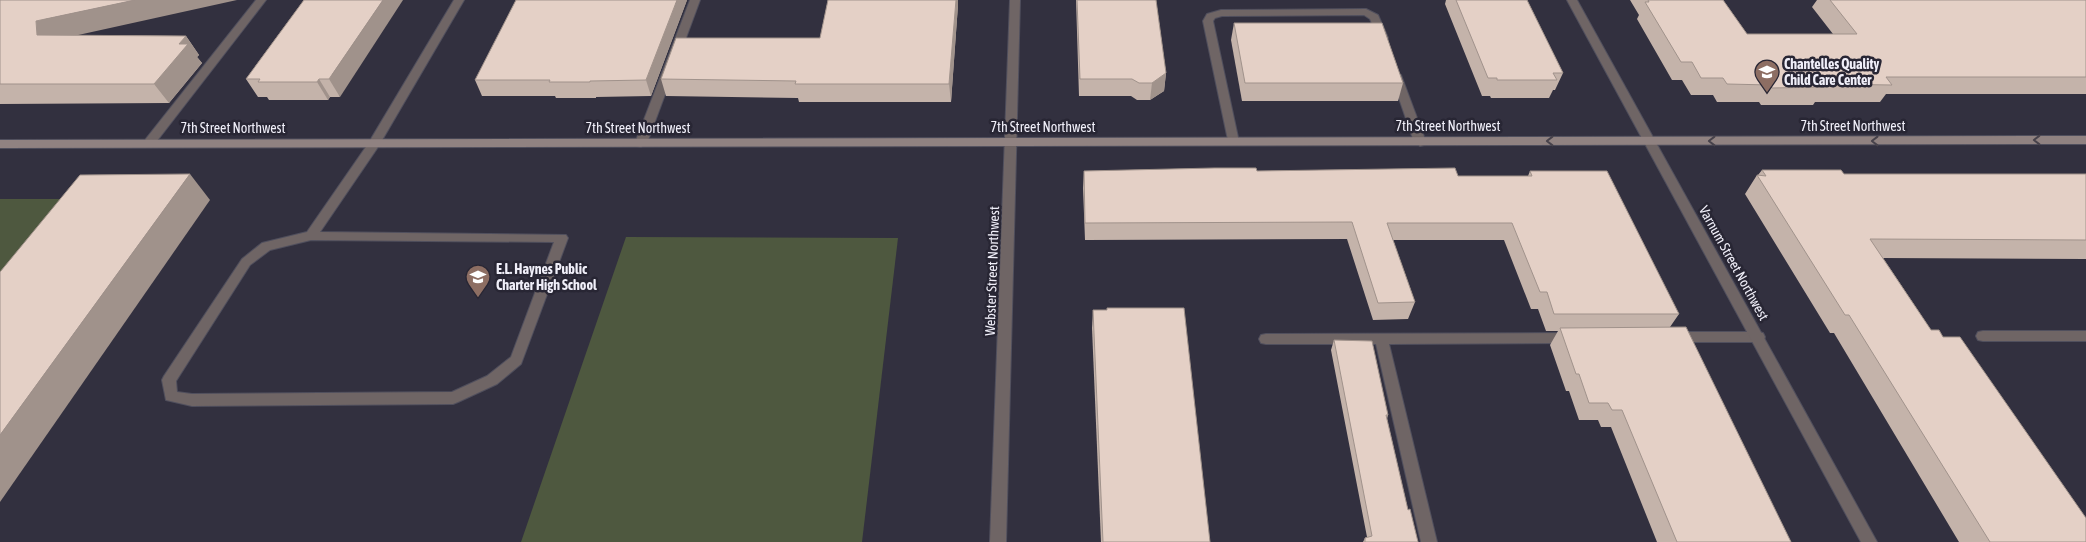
<svg xmlns="http://www.w3.org/2000/svg" width="2086" height="542" font-family="'Asap Condensed',sans-serif">
<rect width="100%" height="100%" fill="#32303f"/>
<g fill="#4e583f">
<polygon points="0,199 85,199 0,293"/>
<polygon points="626,237 898,238 862,542 521,542"/>
</g>
<g fill="none" stroke-linecap="round" stroke-linejoin="round">
<defs>
<g id="lane">
<polygon points="256,0 266,0 153,146 145,146 143,143 145,140"/>
<polygon points="690,0 700,0 647,143 641,147 637,146 635,143"/>
<polygon points="1366,9 1378,15 1388,38 1387,40 1379,40 1370,19 1364,15 1222,16 1215,18 1213,21 1239,142 1237,145 1229,145 1203,21 1207,14 1221,10"/>
<polygon points="1396,72 1401,75 1426,142 1424,145 1420,146 1414,142 1391,75"/>
<path d="M 374,140 L 380,144 L 320,232 L 566,235 L 568,238 L 521,364 L 497,384 L 458,402 L 453,404 L 192,406 L 166,400 L 162,380 L 164,376 L 242,259 L 262,243 L 307,232 L 370,141 ZM 311,240 L 554,242 L 511,357 L 487,376 L 452,392 L 192,394 L 177,392 L 176,381 L 250,265 L 270,250 Z"/>
<polygon points="1983,331 2086,331 2086,341 1983,341 1978,340 1976,336 1978,332"/>
<polygon points="1676,332 1758,332 1763,333 1765,337 1763,341 1758,342 1676,342 1671,341 1669,337 1671,333"/>
<polygon points="1571,333 1576,334 1578,338 1576,342 1571,343 1389,344 1437,542 1421,542 1376,344 1266,344 1261,343 1259,339 1261,335 1266,334"/>
</g>
<g id="street">
<polygon points="454,0 464,0 378,147 370,147 368,144"/>
<polygon points="1010,0 1020,0 1006,542 990,542"/>
<polygon points="1567,0 1577,0 1877,542 1861,542"/>
</g>
<polygon id="secondary" points="2086,136 2086,144 0,148 0,140"/>
</defs>
<use href="#lane" stroke="#504f5d" stroke-width="2"/>
<use href="#street" stroke="#504f5d" stroke-width="2"/>
<use href="#secondary" stroke="#504f5d" stroke-width="2"/>
<use href="#lane" fill="#6f6565" fill-rule="evenodd"/>
<use href="#street" fill="#6f6565" fill-rule="evenodd"/>
<use href="#secondary" fill="#908281" fill-rule="evenodd"/>
</g>
<g fill="#c4b3aa">
<polygon points="0,0 78,35 186,36 199,55 197,57 202,63 169,103 0,104"/>
<polygon points="304,0 340,97 330,97 328,100 269,100 267,97 258,97 246,79"/>
<polygon points="687,0 651,96 596,97 596,98 556,98 555,96 482,96 475,80"/>
<polygon points="828,0 958,0 958,5 951,102 799,102 798,98 666,96 661,79 820,38"/>
<polygon points="1076,0 1156,0 1166,73 1164,91 1150,100 1137,100 1131,96 1079,96"/>
<polygon points="1446,0 1527,0 1563,73 1555,90 1553,90 1549,98 1491,98 1490,96 1482,96 1445,4"/>
<polygon points="1630,0 1723,0 1747,34 1833,34 1812,7 1817,0 2086,0 2086,94 1886,94 1880,102 1815,102 1813,105 1761,105 1759,102 1717,102 1713,95 1691,95 1682,80 1672,80 1637,19 1639,15"/>
<polygon points="1234,23 1403,83 1398,101 1242,101 1231,40"/>
<polygon points="1762,170 1844,174 2086,174 2086,259 1883,258 1931,330 2086,542 1959,542 1834,333 1830,333 1745,194 1757,175 1758,175"/>
<polygon points="1084,171 1257,171 1458,176 1528,176 1530,171 1679,314 1670,327 1791,542 1657,542 1611,427 1601,427 1598,420 1579,420 1569,391 1566,391 1550,345 1558,331 1546,331 1538,309 1531,309 1504,240 1393,240 1415,302 1408,319 1373,320 1347,239 1085,240 1083,188"/>
<polygon points="1093,310 1210,542 1101,542 1092,328"/>
<polygon points="1334,340 1388,415 1387,419 1408,510 1418,542 1363,542 1365,538 1367,537 1331,350"/>
</g>
<g fill="#a0928b">
<polygon points="135,0 237,0 51,41 37,35 36,21"/>
<polygon points="383,0 403,0 340,97 329,79"/>
<polygon points="677,0 687,0 651,96 646,80"/>
<polygon points="956,0 958,0 958,5 951,102 949,84"/>
<polygon points="186,36 199,55 197,57 202,63 169,103 154,84 179,44"/>
<polygon points="1166,73 1164,91 1150,100 1152,83"/>
<polygon points="319,79 330,97 328,100 317,82"/>
<polygon points="190,174 210,200 0,502 0,435"/>
</g>
<g fill="#e4d0c6" stroke="#a0928b">
<polygon points="0,0 135,0 36,21 37,35 186,36 179,44 188,44 154,84 0,84"/>
<polygon points="304,0 383,0 329,79 319,79 317,82 258,82 260,79 246,79"/>
<polygon points="516,0 677,0 646,80 590,81 590,82 549,82 550,80 475,80"/>
<polygon points="828,0 956,0 949,84 795,84 796,81 661,79 676,38 820,38"/>
<polygon points="1077,0 1156,0 1166,73 1152,83 1139,83 1132,79 1080,79"/>
<polygon points="1456,0 1527,0 1563,73 1553,73 1557,80 1497,80 1497,78 1488,78"/>
<polygon points="1648,0 1723,0 1747,34 1857,34 1830,0 2086,0 2086,77 1886,77 1892,85 1822,84 1824,87 1772,88 1770,85 1727,84 1723,78 1701,78 1692,62 1681,62 1645,2 1649,2"/>
<polygon points="1234,23 1382,23 1403,83 1245,83"/>
<polygon points="1214,168 1256,168 1257,171 1455,168 1458,176 1532,176 1530,171 1607,171 1679,314 1554,314 1547,292 1540,292 1512,223 1387,223 1415,302 1378,303 1352,222 1085,223 1084,171"/>
<polygon points="1762,170 1841,170 1844,174 2086,174 2086,240 1870,239 1931,330 1939,330 1943,337 1960,337 2086,518 2086,542 1990,542 1849,315 1845,315 1757,175 1766,176"/>
<polygon points="190,174 0,435 0,272 80,175"/>
<polygon points="1107,308 1184,308 1210,542 1103,542 1093,310 1107,310"/>
<polygon points="1686,327 1791,542 1677,542 1622,410 1612,410 1608,403 1589,403 1579,374 1576,374 1560,328"/>
<polygon points="1334,340 1372,341 1388,415 1386,415 1408,510 1410,509 1418,542 1365,542 1365,538 1372,536"/>
</g>
<defs><path id="oneway-chevron" d="M-2-3.5L2.5 0L-2 3.5" fill="none" stroke-width="1.6" stroke-linecap="round" stroke-linejoin="round" transform="scale(1.25)"/></defs>
<g stroke="#47424b">
<use href="#oneway-chevron" transform="translate(2037 140) rotate(180)"/>
<use href="#oneway-chevron" transform="translate(1550 141) rotate(180)"/>
<use href="#oneway-chevron" transform="translate(1712 141) rotate(180)"/>
<use href="#oneway-chevron" transform="translate(1875 141) rotate(180)"/>
</g>
<defs>
<symbol id="school-pin" viewBox="-11 -11 22 30"><path d="M0 17L-7.5 6A9.5 9.5 0 1 1 7.5 6Z" fill="#8d6e63" stroke="#282634"/><path d="M0-5L7-2L0 1L-7-2ZM-4 1L0 2.5L4 1V4Q0 6-4 4Z" fill="#fff"/></symbol>
</defs>
<g fill-rule="evenodd">
<use href="#school-pin" x="1753" y="58" width="28" height="38"/>
<use href="#school-pin" x="464" y="263" width="28" height="38"/>
</g>
<g text-anchor="middle" dominant-baseline="central" stroke-width="5" stroke-linejoin="round" paint-order="stroke">
<g font-size="14" font-weight="bold" fill="#f0eff9" stroke="#282634" text-anchor="start">
<text x="1784" y="64">Chantelles Quality<tspan x="1784" dy="16">Child Care Center</tspan></text>
<text x="496" y="269">E.L. Haynes Public<tspan x="496" dy="16">Charter High School</tspan></text>
</g>
<g font-size="14" fill="#f0eff9" stroke="#282634">
<text x="1448" y="126">7th Street Northwest</text>
<text x="1853" y="126">7th Street Northwest</text>
<text x="1043" y="127">7th Street Northwest</text>
<text x="233" y="128">7th Street Northwest</text>
<text x="638" y="128">7th Street Northwest</text>
<text transform="translate(1734 263) rotate(61)">Varnum Street Northwest</text>
<text transform="translate(992 271) rotate(-88)">Webster Street Northwest</text>
</g>
</g>
</svg>
